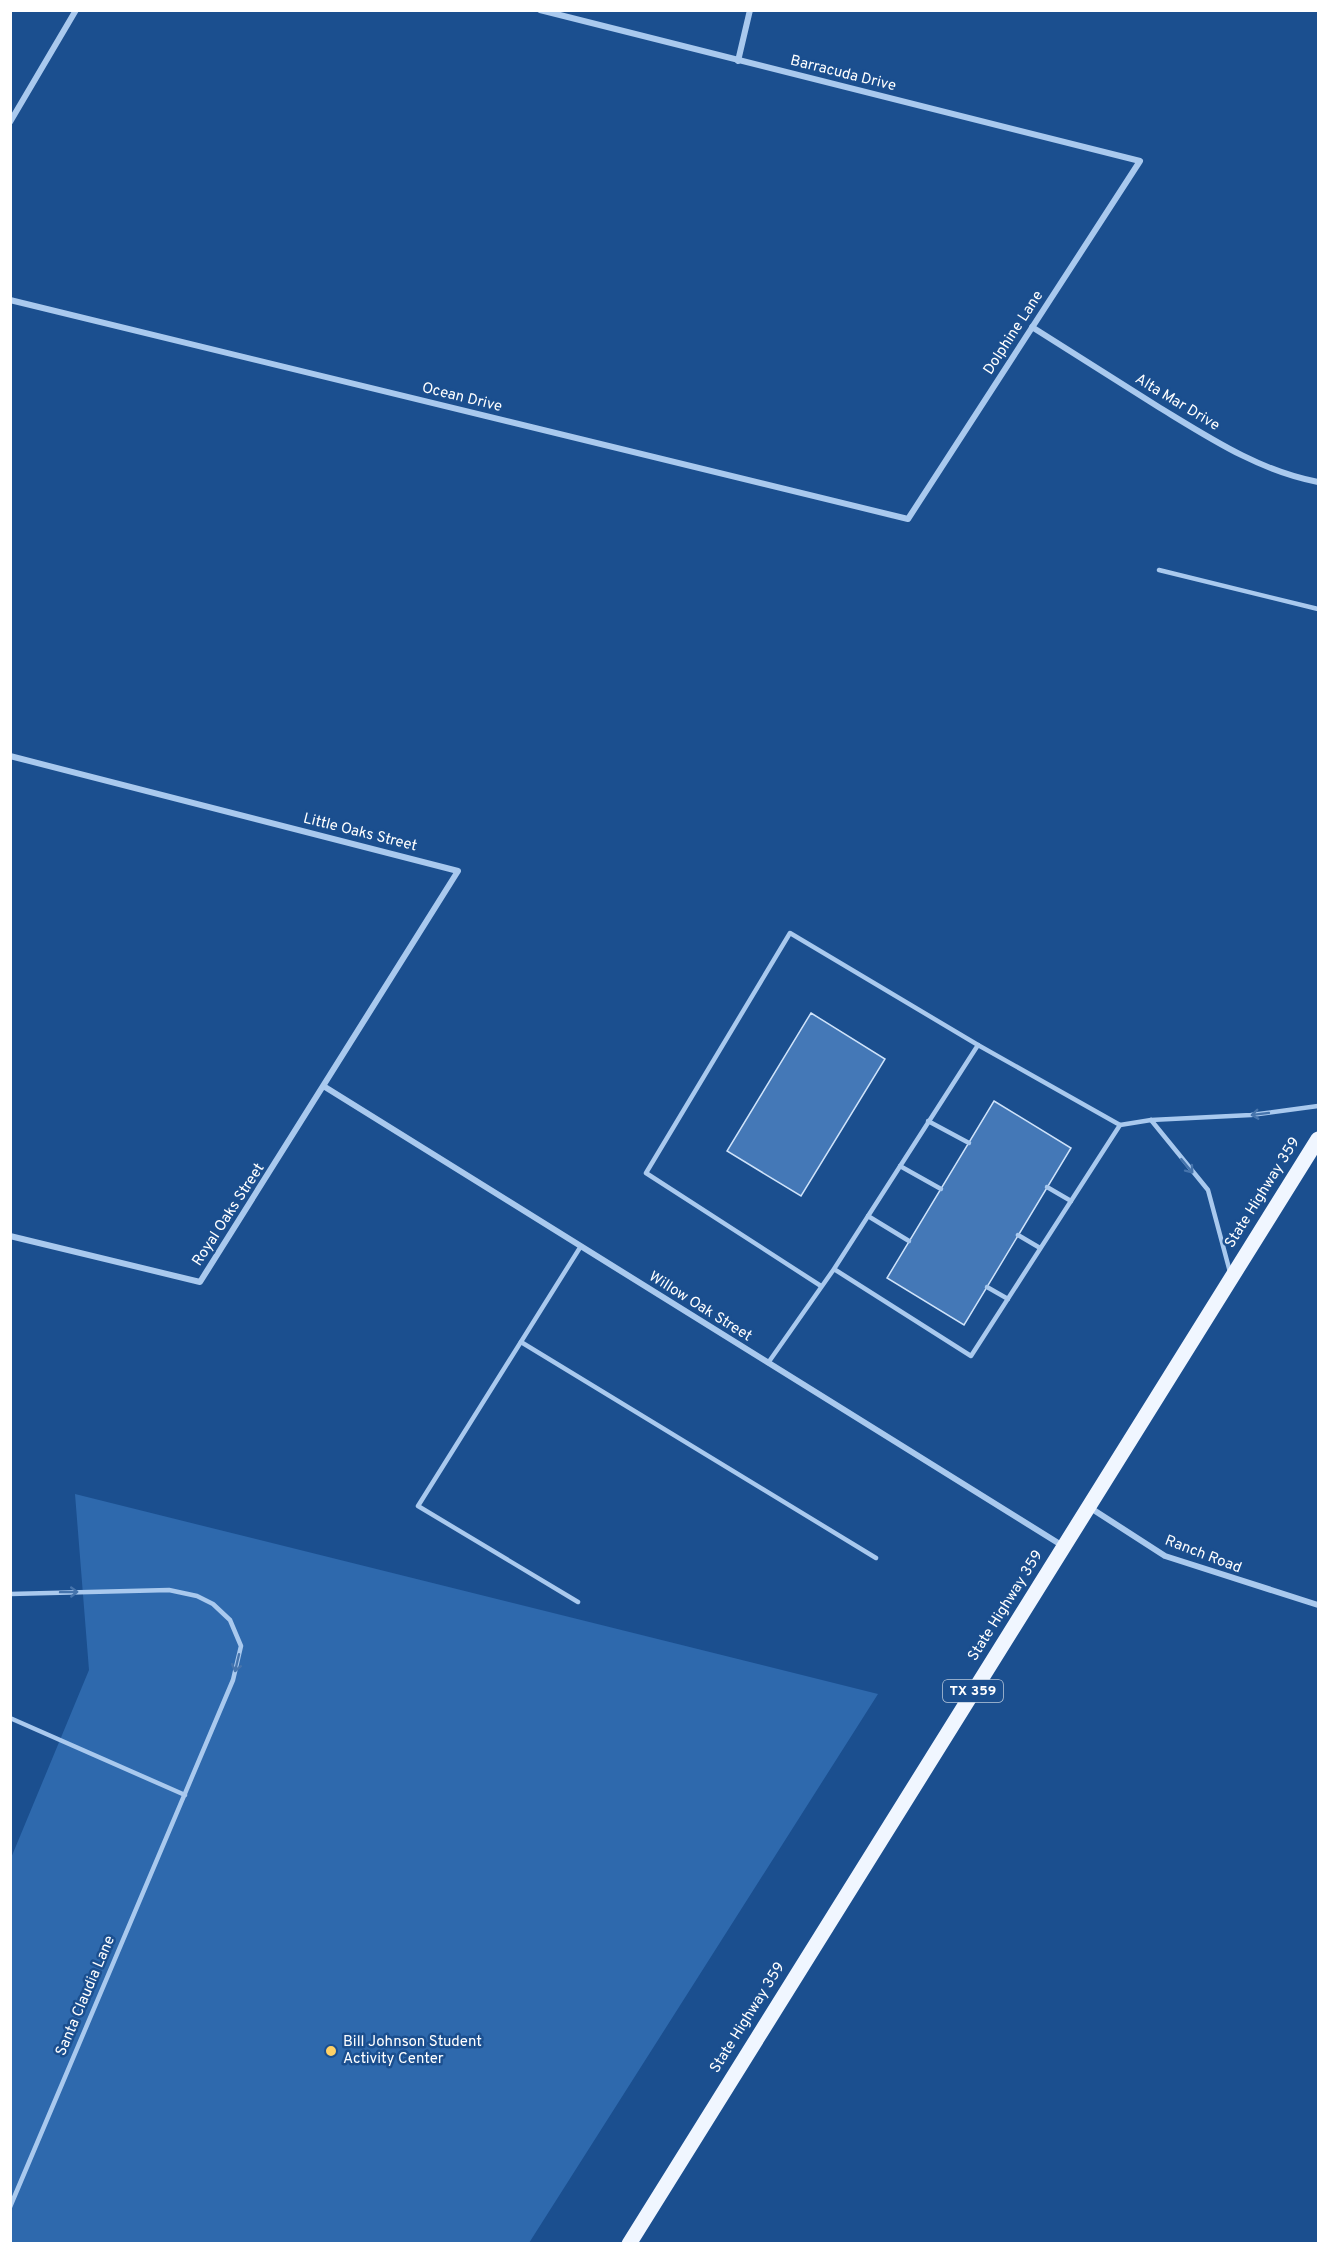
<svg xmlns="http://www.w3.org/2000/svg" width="1329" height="2254" font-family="Overpass,sans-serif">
<rect width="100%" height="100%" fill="#1b4f8f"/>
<polygon fill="#2e69ad" points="75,1494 878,1694 529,2243 11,2244 11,1858 89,1670"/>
<g fill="#4478b7" stroke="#cfe3fa" stroke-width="1.5">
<polygon points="811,1013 885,1059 801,1196 727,1151"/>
<polygon points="994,1101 1071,1148 964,1325 887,1278"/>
</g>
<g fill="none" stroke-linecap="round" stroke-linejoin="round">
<g stroke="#a9c9ee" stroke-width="4.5">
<polyline points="1159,570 1318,609"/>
<polyline points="1151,1120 1208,1190 1230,1272"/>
<polyline points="928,1121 969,1143"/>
<polyline points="1120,1125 1151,1120 1251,1115 1318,1106"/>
<polyline points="900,1166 941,1189"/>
<polyline points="1047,1187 1071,1201"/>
<polyline points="868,1216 909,1241"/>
<polyline points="1018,1235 1040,1248"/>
<polyline points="821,1286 646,1173 790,933 978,1045"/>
<polyline points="987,1287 1008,1299"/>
<polyline points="521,1342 876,1558"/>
<polyline points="768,1363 834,1269 978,1045 1120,1125 971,1356 834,1269"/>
<polyline points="10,1594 169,1590 197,1596 213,1604 230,1620 241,1646 233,1680 10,2207"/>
<polyline points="578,1602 418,1506 581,1246"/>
<polyline points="10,1718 185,1795"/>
</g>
<g stroke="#a9c9ee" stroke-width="6">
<polyline points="738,61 750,10"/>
<polyline points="10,122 76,10"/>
<polyline points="10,300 908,519 1140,161 540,10"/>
<path d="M 1032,327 C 1074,354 1116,380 1157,406 C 1208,437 1259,471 1318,482"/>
<polyline points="10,756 458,871 200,1282 10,1236"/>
<polyline points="325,1087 1063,1546"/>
<polyline points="1089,1507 1165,1556 1318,1605"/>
</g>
<polyline stroke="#f0f6ff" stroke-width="15" points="629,2244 1318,1139"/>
</g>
<defs><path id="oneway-shaft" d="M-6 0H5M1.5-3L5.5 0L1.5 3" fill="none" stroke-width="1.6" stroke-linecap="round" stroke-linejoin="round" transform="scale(1.5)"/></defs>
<g stroke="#4674ac">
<use href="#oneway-shaft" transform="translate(1260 1114) rotate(173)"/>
<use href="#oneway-shaft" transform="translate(1187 1166) rotate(50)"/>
<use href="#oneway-shaft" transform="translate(69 1592) rotate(-1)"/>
<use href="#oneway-shaft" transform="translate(237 1663) rotate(103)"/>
</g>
<circle fill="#ffd166" stroke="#1b4f8f" stroke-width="2" cx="331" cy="2051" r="6"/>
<g text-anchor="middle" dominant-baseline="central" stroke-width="5" stroke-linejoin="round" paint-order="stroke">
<rect fill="#1b4f8f" stroke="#bbcadd" stroke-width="1.5" x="943" y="1680" width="60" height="22" rx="4.5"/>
<g font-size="14" font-weight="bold" fill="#fff">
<text x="973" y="1691">TX 359</text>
</g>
<g font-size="15" fill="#fff" stroke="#1b4f8f">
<text transform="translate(843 74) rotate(14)">Barracuda Drive</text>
<text transform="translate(1014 333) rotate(-57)">Dolphine Lane</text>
<text transform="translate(462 398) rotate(14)">Ocean Drive</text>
<text transform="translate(1177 403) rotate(31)">Alta Mar Drive</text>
<text transform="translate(360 833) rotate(14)">Little Oaks Street</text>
<text transform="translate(1263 1193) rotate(-58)">State Highway 359</text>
<text transform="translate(229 1215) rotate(-57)">Royal Oaks Street</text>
<text transform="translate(700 1307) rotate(32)">Willow Oak Street</text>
<text transform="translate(1203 1555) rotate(21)">Ranch Road</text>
<text transform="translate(1006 1606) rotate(-58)">State Highway 359</text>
<text transform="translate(86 1996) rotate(-67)">Santa Claudia Lane</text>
<text transform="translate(748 2018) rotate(-58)">State Highway 359</text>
</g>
<g font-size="15" fill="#fff" stroke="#1b4f8f" text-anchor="start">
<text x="343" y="2042">Bill Johnson Student<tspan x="343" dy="17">Activity Center</tspan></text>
</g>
</g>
<rect width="1329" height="2254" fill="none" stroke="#ffffff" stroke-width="24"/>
</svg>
